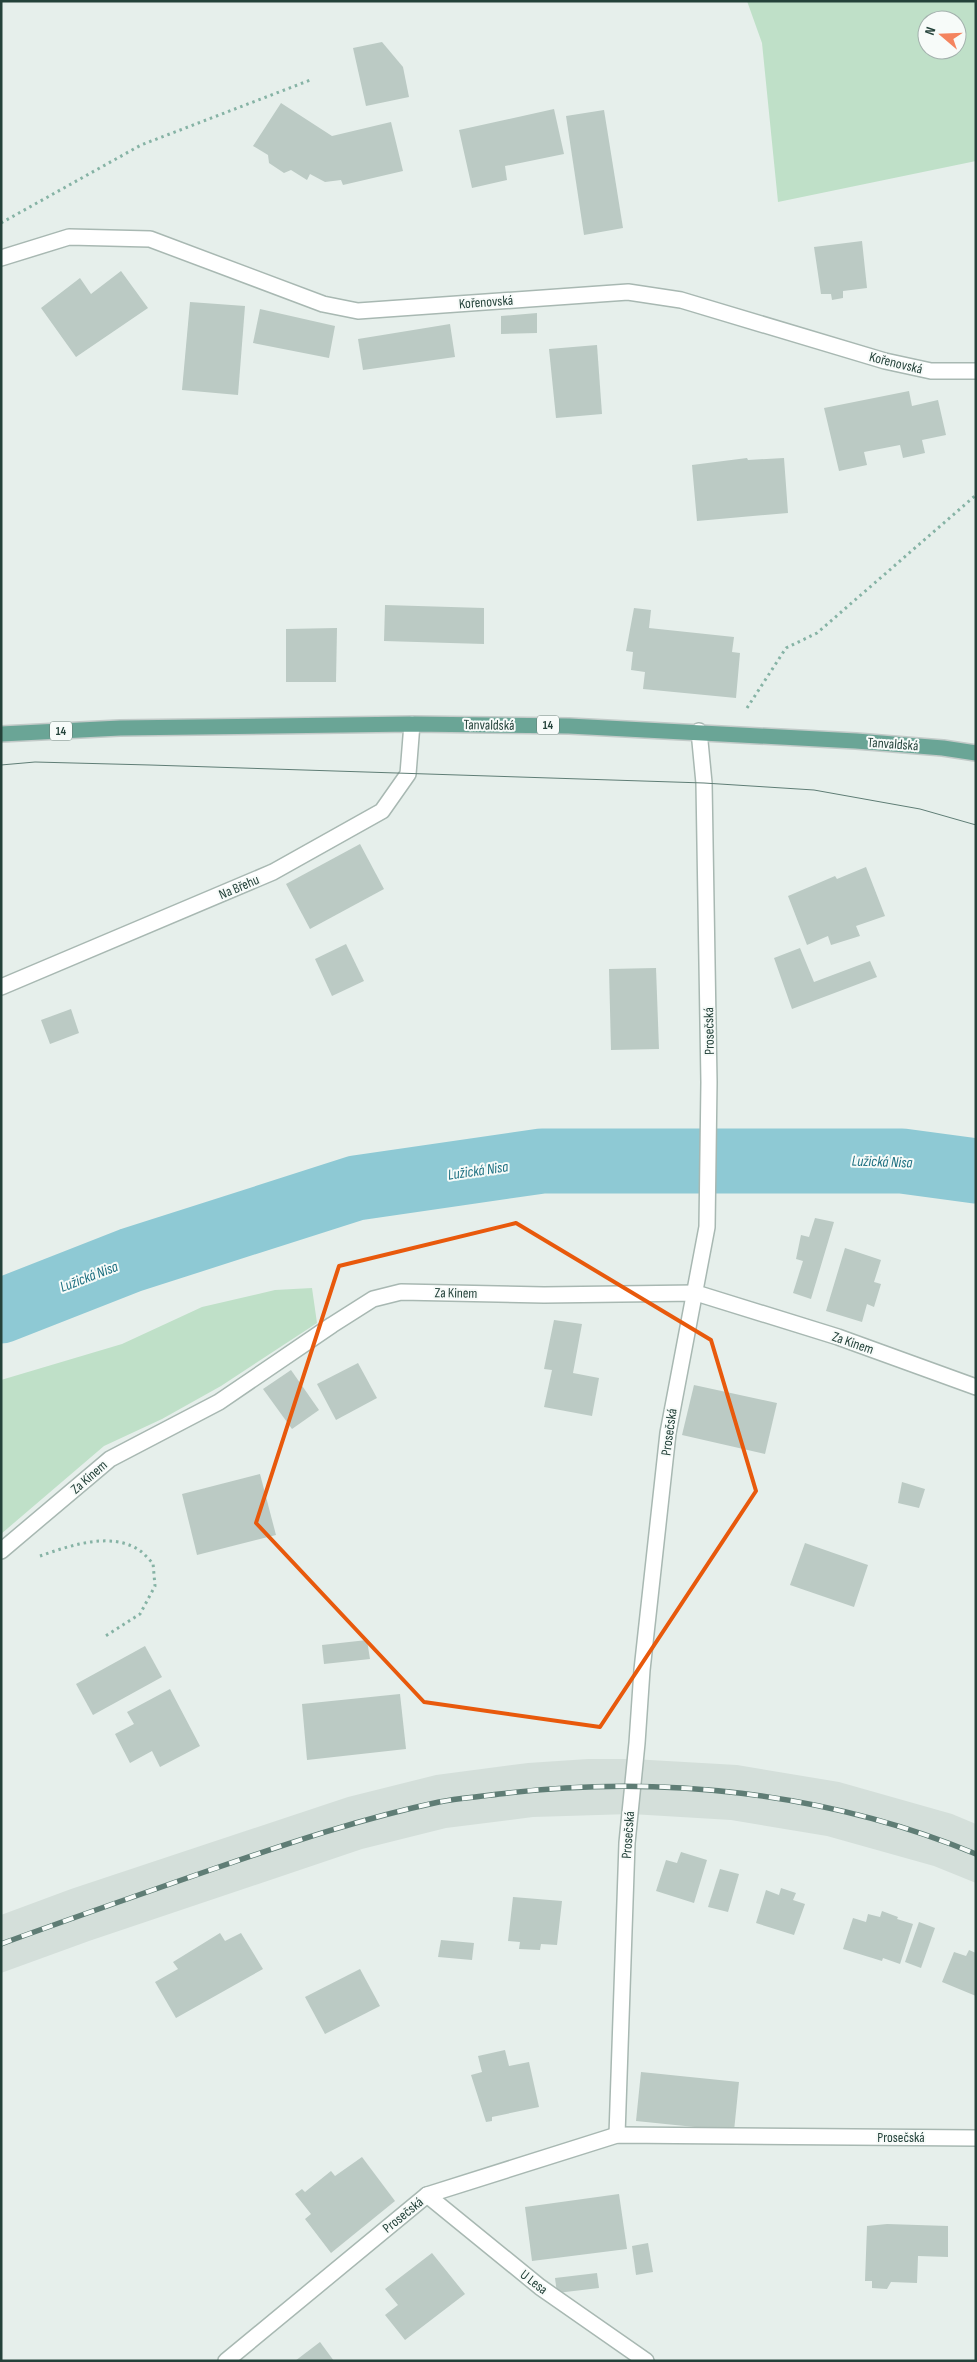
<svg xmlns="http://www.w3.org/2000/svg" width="977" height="2362" font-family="'Sofia Sans Condensed',sans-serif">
<rect width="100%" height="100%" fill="#e6efeb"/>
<polygon fill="#d4dfda" points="588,1759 632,1759 737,1765 839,1782 952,1814 976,1824 976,1883 934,1866 827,1836 731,1820 631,1814 533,1817 446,1828 362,1849 89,1941 1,1973 1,1915 71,1889 348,1797 436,1775 528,1763"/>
<g fill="#bfe0c8" fill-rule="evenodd">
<path d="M 747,1 L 976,1 L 976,161 L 778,202 L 762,43 ZM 927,20 L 957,20 L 957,50 L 927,50 Z"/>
<polygon points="312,1288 317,1323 221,1386 162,1419 104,1446 1,1534 1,1380 122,1344 202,1307 275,1290"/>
</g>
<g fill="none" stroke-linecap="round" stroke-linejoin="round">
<polyline stroke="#8ec9d4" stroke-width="65" points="1,1311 131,1260 356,1188 542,1161 902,1161 976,1171"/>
</g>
<g fill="#bbcac4">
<polygon points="382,42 403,67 409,97 366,106 353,48"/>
<polygon points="281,103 332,136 391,122 403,171 343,185 341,180 325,182 310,174 307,180 291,170 284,173 269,163 268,155 253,146"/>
<polygon points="554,109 564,154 505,166 507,180 472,188 459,130"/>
<polygon points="604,110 623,228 584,235 566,116"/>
<polygon points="862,241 867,288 843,291 843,298 832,300 831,294 821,294 814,247"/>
<polygon points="121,271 148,308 76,357 41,308 80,278 91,294"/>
<polygon points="190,302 245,306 238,395 182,390"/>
<polygon points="260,309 335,326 329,358 253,343"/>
<polygon points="537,313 537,333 501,334 501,316"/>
<polygon points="450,324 455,357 363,370 358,339"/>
<polygon points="597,345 602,414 556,418 549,349"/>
<polygon points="909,391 912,406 938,400 946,435 922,440 925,453 903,458 900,445 864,452 867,465 839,471 824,408"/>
<polygon points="747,458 748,460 784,458 788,513 697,521 692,465"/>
<polygon points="385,605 484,608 484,644 384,641"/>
<polygon points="634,608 651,610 649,628 734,637 732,652 740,653 736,698 643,689 645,672 631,670 633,652 626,651"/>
<polygon points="337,628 336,682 286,682 286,629"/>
<polygon points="360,844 384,889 310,929 286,884"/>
<polygon points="866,867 885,916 856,926 860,936 831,945 828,936 807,945 788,896 835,876 837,879"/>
<polygon points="346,944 364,981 332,996 315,959"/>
<polygon points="800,948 814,982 870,961 877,977 792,1009 774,958"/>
<polygon points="656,968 659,1049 611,1050 609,969"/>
<polygon points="71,1009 79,1033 50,1044 41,1020"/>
<polygon points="815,1218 834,1222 811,1299 793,1293 803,1261 796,1259 801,1235 809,1237"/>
<polygon points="845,1248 881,1260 874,1282 881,1284 874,1307 867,1304 862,1322 826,1311"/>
<polygon points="554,1320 582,1324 573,1373 599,1378 592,1416 544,1407 552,1370 544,1369"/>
<polygon points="358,1363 377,1398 336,1420 317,1384"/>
<polygon points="291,1370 319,1410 292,1429 263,1389"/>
<polygon points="694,1385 777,1403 765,1454 682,1435"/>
<polygon points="260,1474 276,1535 197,1555 182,1494"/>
<polygon points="902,1482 925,1489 919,1508 898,1503"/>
<polygon points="805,1543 868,1565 854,1607 790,1585"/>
<polygon points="367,1640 370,1659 324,1664 322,1645"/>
<polygon points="145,1646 162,1677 93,1715 76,1684"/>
<polygon points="170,1689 200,1746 160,1767 152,1751 130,1763 115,1734 134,1724 127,1712"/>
<polygon points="400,1694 406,1749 307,1760 302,1704"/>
<polygon points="681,1852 707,1860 694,1903 656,1891 666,1860 677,1863"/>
<polygon points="720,1869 739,1874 728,1912 708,1907"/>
<polygon points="781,1888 796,1893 793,1900 805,1904 794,1935 756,1923 766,1890 779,1895"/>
<polygon points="513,1897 562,1901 557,1945 541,1944 540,1950 519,1949 520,1942 508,1941"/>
<polygon points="882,1911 898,1917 897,1919 913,1924 900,1964 883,1958 882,1961 843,1949 853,1918 866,1922 868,1914 880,1917"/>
<polygon points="919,1922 935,1928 921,1968 905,1962"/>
<polygon points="220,1933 225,1941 241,1933 263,1969 176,2018 155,1982 178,1969 173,1962"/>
<polygon points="441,1940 474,1943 472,1960 438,1957"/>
<polygon points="969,1950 976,1953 976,1996 942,1982 954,1952 966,1956"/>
<polygon points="360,1969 380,2006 325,2034 305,1997"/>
<polygon points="505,2050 509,2066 529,2062 539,2107 492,2117 492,2121 486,2122 471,2075 482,2072 478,2056"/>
<polygon points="641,2072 739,2082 734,2131 636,2121"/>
<polygon points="362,2157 395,2201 331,2253 305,2219 311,2214 295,2194 302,2189 305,2192 331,2171 335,2176"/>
<polygon points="619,2194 627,2249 532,2261 525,2207"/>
<polygon points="887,2224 948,2226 948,2257 918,2256 917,2283 891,2282 887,2289 872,2288 872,2281 865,2281 867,2226"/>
<polygon points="648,2243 653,2272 636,2275 632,2246"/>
<polygon points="432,2253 465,2294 405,2340 385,2315 398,2305 385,2289"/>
<polygon points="597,2273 599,2288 557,2293 555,2278"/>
<polygon points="320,2342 334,2361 295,2361"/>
</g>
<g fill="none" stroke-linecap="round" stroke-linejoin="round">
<defs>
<polyline id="lane" points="1,987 273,872 382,811 408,774 412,724"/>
<g id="street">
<polyline points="1,258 69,237 150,239 323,304 358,311 628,292 681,300 885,361 931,371 976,371"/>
<polyline points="1,1551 110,1459 219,1402 332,1325 373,1299 401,1292 544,1295 696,1293 838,1337 976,1387"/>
<polyline points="617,2135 627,1843 637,1743 642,1670 668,1433 707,1227 709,1082 704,783 699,731"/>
<polyline points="427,2195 540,2287 646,2361"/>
<polyline points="226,2361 427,2195 617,2135 976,2138"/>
</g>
<polyline id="primary" points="1,734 120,728 412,724 569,726 856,741 943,748 976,753"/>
</defs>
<use href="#lane" stroke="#a8b8b2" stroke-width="18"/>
<use href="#street" stroke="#a8b8b2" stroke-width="18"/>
<use href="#primary" stroke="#c2cac8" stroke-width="18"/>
<g stroke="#86b3a5" stroke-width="3" stroke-dasharray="2.5 4" stroke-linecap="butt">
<polyline points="1,223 141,145 313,79"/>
<polyline points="747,708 786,648 817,633 976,495"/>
<path d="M 40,1556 C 69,1546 110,1531 139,1550 C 144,1553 148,1559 153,1563 L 155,1586 L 140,1614 L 104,1637"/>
</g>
<use href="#lane" stroke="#fff" stroke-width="15"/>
<use href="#street" stroke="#fff" stroke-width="15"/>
<use href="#primary" stroke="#6aa596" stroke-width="15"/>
<polyline stroke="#5f7d75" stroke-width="1" points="1,765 35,762 150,765 704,783 814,790 920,809 976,825"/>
<defs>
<path id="rail" d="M 1,1944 C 72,1918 144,1893 216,1868 C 289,1843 363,1818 439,1802 C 458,1798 479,1797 499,1794 C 658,1774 827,1792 976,1854"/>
</defs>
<use href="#rail" stroke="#5f7d75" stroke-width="5.5"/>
<use href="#rail" stroke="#f7fbf9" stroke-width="4" stroke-dasharray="11" stroke-linecap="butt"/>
</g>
<path fill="none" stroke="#e8590c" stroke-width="4" stroke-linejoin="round" d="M 516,1223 L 711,1340 L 756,1491 L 600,1727 L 424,1702 L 256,1523 L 339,1266 Z"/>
<g text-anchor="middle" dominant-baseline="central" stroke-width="4" stroke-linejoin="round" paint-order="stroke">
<g fill="#f7fbf9" stroke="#637a73" stroke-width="1">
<rect x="537" y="715.5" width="22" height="19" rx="4"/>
<rect x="50" y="721.5" width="22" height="19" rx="4"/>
</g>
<g font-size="12" font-weight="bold" fill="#24423a">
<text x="548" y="725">14</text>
<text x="61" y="731">14</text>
</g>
<g font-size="14" fill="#24423a" stroke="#f7fbf9">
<text transform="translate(486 302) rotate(-4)">Kořenovská</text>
<text transform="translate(896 363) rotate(14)">Kořenovská</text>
<text transform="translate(489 725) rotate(1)">Tanvaldská</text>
<text transform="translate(893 744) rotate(4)">Tanvaldská</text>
<text transform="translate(239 887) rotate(-23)">Na Břehu</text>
<text transform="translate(709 1031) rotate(-91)">Prosečská</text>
<text transform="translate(456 1293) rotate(1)">Za Kinem</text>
<text transform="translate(853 1343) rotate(19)">Za Kinem</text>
<text transform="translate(669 1432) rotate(-82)">Prosečská</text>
<text transform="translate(89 1477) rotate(-41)">Za Kinem</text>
<text transform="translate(628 1835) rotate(-86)">Prosečská</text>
<text x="901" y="2137">Prosečská</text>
<text transform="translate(403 2215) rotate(-39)">Prosečská</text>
<text transform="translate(534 2282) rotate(38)">U Lesa</text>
</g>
<g font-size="15" font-style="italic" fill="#1c6f80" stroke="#f7fbf9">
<text transform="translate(882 1162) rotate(2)">Lužická Nisa</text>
<text transform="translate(478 1171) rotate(-8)">Lužická Nisa</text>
<text transform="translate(89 1277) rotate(-21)">Lužická Nisa</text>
</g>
</g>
<rect width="977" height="2362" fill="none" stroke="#24423a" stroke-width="5"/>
<g transform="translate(942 35) rotate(289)"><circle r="24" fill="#f7fbf9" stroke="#a3b1ad"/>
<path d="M0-4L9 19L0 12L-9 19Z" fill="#f4845f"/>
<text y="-8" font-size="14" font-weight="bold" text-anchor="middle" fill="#24423a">N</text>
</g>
</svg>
